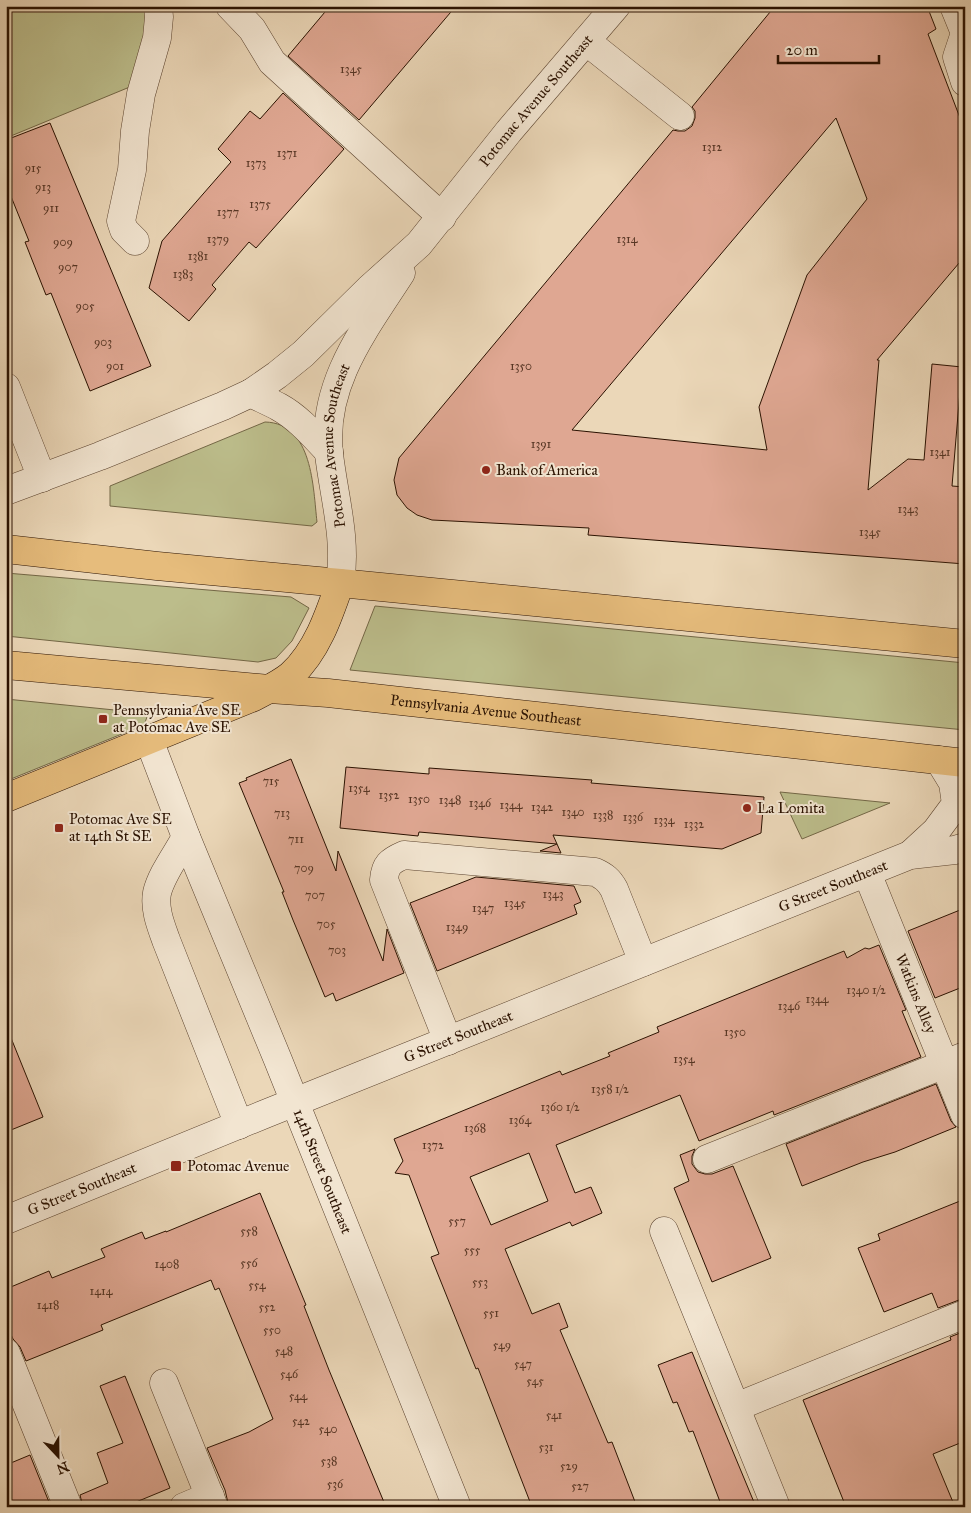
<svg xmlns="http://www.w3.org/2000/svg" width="971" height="1513" font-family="'IM FELL Great Primer',serif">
<rect width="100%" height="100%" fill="#ebd7b8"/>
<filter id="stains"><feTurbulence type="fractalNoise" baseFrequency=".004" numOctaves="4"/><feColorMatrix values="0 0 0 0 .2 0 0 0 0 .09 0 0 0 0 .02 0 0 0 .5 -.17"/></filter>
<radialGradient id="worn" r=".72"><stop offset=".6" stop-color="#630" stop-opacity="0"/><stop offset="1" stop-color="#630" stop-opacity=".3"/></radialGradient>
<g fill="#bcbd8b" stroke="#736746">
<polygon points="6,6 147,6 150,15 137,84 6,138"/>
<path d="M 265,422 C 313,423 313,488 317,522 L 312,526 L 110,506 L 110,486 Z"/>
<polygon points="6,573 291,597 309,608 292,641 276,658 258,662 6,636"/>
<polygon points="375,606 965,663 965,730 350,670"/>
<polygon points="6,699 144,713 147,717 144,725 6,781"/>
<polygon points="780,792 890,803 802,839"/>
</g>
<g fill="#dfa792" stroke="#2a1100" fill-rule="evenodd">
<polygon points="330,6 456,6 359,120 288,56"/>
<path d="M 775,6 L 927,6 L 936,29 L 928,34 L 965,131 L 965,256 L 877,360 L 879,360 L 868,490 L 908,459 L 924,460 L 932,364 L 962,367 L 952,486 L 965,487 L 965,564 L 588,535 L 589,528 L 432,520 L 417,515 L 407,508 L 397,495 L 394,480 L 399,458 L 673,130 L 678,131 L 685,131 L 692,126 L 695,118 L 695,111 L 692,107 ZM 836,118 L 867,199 L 807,275 L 759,407 L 767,450 L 572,430 Z"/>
<polygon points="283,93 344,149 256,248 249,242 212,285 216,289 189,321 149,288 162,241 231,162 218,149 250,111 260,119"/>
<polygon points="50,123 151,366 90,391 51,293 46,295 25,242 29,241 6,184 6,140"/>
<polygon points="291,759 336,871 338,851 383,961 387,929 404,973 336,1001 333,993 325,997 293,920 282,892 284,892 239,783 247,780 246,778"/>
<polygon points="346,767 429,774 429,768 592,780 591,783 764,797 761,833 722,849 553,835 557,844 419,832 418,836 340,828"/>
<polygon points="557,844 561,853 540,851"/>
<polygon points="476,877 574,886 581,902 574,905 577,914 437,971 410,903"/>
<polygon points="965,908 965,986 935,998 908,931"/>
<path d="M 879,945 L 906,1010 L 902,1011 L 921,1057 L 774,1115 L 773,1111 L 699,1141 L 680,1095 L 556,1145 L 575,1193 L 591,1187 L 602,1213 L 572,1226 L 570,1222 L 505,1249 L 532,1314 L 559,1303 L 568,1327 L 560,1330 L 608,1443 L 612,1442 L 637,1507 L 532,1507 L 478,1368 L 476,1369 L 431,1257 L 439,1254 L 409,1175 L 395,1173 L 403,1161 L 394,1139 L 560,1071 L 562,1075 L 610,1056 L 608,1053 L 659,1032 L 657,1027 L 844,951 L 847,958 L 865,948 L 869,949 ZM 529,1153 L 548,1201 L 491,1225 L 470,1177 Z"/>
<polygon points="6,1028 7,1028 43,1117 6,1132"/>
<polygon points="936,1084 951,1121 956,1127 895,1152 863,1162 802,1186 786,1144"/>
<polygon points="695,1149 692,1156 692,1164 698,1172 705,1174 712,1174 733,1166 771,1258 712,1282 674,1188 689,1181 680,1155"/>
<polygon points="260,1193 306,1305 304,1306 329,1370 386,1507 229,1507 225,1490 207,1448 249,1432 273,1419 219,1288 215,1290 211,1280 101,1325 103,1330 26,1361 20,1347 13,1339 6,1323 6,1289 49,1271 52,1278 105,1257 101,1249 120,1241 142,1232 145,1239 166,1231 166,1232"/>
<polygon points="965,1199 965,1299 959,1300 938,1308 932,1293 884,1312 858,1248 880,1240 878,1234"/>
<polygon points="965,1331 965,1441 933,1454 955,1507 846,1507 803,1400 951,1340 950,1337"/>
<polygon points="692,1352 709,1394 756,1507 722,1507 693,1431 689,1432 677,1402 673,1403 658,1365"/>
<polygon points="125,1376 170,1488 124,1507 83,1507 80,1495 108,1483 97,1453 123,1443 100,1386"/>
<polygon points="30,1455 51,1507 6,1507 6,1465"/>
</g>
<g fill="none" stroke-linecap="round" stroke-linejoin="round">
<defs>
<g id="minor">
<polyline points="230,6 252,29 272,62 442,217"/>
<polyline points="954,6 965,33 957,57 965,82"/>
<polyline points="586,41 680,116"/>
<polyline points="135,241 124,230 121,221 132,170 135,131 141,94 157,38 159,17 158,6"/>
<polyline points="6,387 42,478"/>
<path d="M 251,393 C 260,398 270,402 279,407 C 299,418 314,436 329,452"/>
<path id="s1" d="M 6,491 L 100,456 L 223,406 L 251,393 L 277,375 L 303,354 L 369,289 L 419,244 L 509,131 L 616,6"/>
<path id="s2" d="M 340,583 C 347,539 334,497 329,454 C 321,384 365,329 401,273"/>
<path id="s3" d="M 149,740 L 186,837 L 278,1060 L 457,1507"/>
<path d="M 186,837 C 177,854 161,875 157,893 C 154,909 161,926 166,940 L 239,1125"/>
<polyline points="910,855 936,831 956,804 953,783 939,760"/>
<path id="s4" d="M 867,873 L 965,1115"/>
<path d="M 448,1041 L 384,880 C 385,865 390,861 404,855 L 595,872 C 604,876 609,880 614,889 L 643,962"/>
<polyline points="707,1159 965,1056"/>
<path id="s5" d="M 6,1220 L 265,1114 L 910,855 L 955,850 L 965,847"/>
<polyline points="664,1231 776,1507"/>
<polyline points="6,1353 68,1507"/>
<polyline points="164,1383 214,1507"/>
<polyline points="736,1407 965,1314"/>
<polyline points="184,1507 210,1496"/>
</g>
<g id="major">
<polyline points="6,549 157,566 340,583 965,644"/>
<path id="s6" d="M 6,665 L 269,689 L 328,693 L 965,763"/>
<path d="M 6,798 L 254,697 C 267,690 280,684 291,675 C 317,651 329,615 340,583"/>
</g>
</defs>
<use href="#minor" stroke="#5a422e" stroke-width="29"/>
<use href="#major" stroke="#2a1100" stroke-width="29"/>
<use href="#minor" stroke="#f2e5d1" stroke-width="28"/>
<use href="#major" stroke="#e6bc7c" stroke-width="28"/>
</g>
<g fill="#8f2418" stroke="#f2e5d1" stroke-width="2">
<circle cx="486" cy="470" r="5"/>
<rect x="98" y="714" width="10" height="10" rx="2.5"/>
<circle cx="747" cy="808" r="5"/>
<rect x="54" y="823" width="10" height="10" rx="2.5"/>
<rect x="170" y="1160" width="12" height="12" rx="2.5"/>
</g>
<g text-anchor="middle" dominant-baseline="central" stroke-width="4" stroke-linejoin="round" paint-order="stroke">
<g font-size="12" fill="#573624">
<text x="351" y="69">1345</text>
<text x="712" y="147">1312</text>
<text x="287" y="153">1371</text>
<text x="256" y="163">1373</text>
<text x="33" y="168">915</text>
<text x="43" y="187">913</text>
<text x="260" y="204">1375</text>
<text x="51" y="208">911</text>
<text x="228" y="212">1377</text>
<text x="218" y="239">1379</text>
<text x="627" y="239">1314</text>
<text x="63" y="242">909</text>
<text x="198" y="256">1381</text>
<text x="68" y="267">907</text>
<text x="183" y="274">1383</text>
<text x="85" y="306">905</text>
<text x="103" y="342">903</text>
<text x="115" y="366">901</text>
<text x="521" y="366">1350</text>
<text x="541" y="444">1391</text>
<text x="940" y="452">1341</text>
<text x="908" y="509">1343</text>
<text x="870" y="532">1345</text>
<text x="271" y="781">715</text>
<text x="359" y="788">1354</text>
<text x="389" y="795">1352</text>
<text x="419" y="799">1350</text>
<text x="450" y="800">1348</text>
<text x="480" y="803">1346</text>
<text x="511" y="805">1344</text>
<text x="542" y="807">1342</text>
<text x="573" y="812">1340</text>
<text x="282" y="813">713</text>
<text x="603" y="815">1338</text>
<text x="633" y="817">1336</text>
<text x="664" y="820">1334</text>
<text x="694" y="824">1332</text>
<text x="296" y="839">711</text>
<text x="304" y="868">709</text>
<text x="553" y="894">1343</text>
<text x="315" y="895">707</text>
<text x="515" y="903">1345</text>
<text x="483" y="908">1347</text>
<text x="326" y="924">705</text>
<text x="457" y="927">1349</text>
<text x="337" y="950">703</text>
<text x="866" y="990">1340 1/2</text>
<text x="817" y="999">1344</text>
<text x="789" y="1006">1346</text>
<text x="735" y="1032">1350</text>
<text x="684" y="1059">1354</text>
<text x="610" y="1089">1358 1/2</text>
<text x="560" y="1107">1360 1/2</text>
<text x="520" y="1120">1364</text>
<text x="475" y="1128">1368</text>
<text x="433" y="1145">1372</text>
<text x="457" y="1221">557</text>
<text x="249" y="1231">558</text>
<text x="472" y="1250">555</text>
<text x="249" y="1263">556</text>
<text x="167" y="1264">1408</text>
<text x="480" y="1282">553</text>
<text x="257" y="1285">554</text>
<text x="101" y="1291">1414</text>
<text x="48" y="1305">1418</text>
<text x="267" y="1307">552</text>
<text x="491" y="1313">551</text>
<text x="272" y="1330">550</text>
<text x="502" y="1345">549</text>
<text x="284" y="1351">548</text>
<text x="523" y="1364">547</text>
<text x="289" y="1374">546</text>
<text x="535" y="1381">545</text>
<text x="298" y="1396">544</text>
<text x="554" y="1415">541</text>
<text x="301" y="1421">542</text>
<text x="328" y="1429">540</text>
<text x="546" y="1447">531</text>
<text x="329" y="1461">538</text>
<text x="569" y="1466">529</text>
<text x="335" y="1484">536</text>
<text x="580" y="1486">527</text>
</g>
<g font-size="15" fill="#2a1100" stroke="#f2e5d1">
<text stroke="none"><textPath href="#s1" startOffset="674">Potomac Avenue Southeast</textPath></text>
<text stroke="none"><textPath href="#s2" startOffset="139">Potomac Avenue Southeast</textPath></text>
<text stroke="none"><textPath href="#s6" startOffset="482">Pennsylvania Avenue Southeast</textPath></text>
<text stroke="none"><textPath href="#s5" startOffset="892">G Street Southeast</textPath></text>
<text stroke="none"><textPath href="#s4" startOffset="130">Watkins Alley</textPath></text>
<text stroke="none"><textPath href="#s5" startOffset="488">G Street Southeast</textPath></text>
<text stroke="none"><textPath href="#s3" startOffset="465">14th Street Southeast</textPath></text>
<text stroke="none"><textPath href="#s5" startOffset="82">G Street Southeast</textPath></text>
</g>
<g font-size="15" fill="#2a1100" stroke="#f2e5d1" text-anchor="start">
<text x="496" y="470">Bank of America</text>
<text x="113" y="710">Pennsylvania Ave SE<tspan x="113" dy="17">at Potomac Ave SE</tspan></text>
<text x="757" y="808">La Lomita</text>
<text x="69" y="819">Potomac Ave SE<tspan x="69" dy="17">at 14th St SE</tspan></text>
<text x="187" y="1166">Potomac Avenue</text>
</g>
</g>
<rect width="971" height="1513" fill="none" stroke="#ebd7b8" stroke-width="25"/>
<rect x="8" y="8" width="956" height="1498" fill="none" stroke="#2a1100" stroke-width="2.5"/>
<rect x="12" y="12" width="946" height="1488" fill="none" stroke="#2a1100"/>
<g transform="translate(58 1456) rotate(158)" stroke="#f2e5d1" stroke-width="4" paint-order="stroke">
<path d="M0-4L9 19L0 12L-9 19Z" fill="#2a1100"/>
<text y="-8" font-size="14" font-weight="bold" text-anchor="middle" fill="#2a1100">N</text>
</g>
<path d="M778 55v8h101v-8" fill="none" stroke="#2a1100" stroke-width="2.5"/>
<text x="786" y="55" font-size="15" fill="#2a1100" stroke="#f2e5d1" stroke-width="4" paint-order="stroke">20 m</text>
<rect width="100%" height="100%" filter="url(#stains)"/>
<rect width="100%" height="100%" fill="url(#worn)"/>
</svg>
